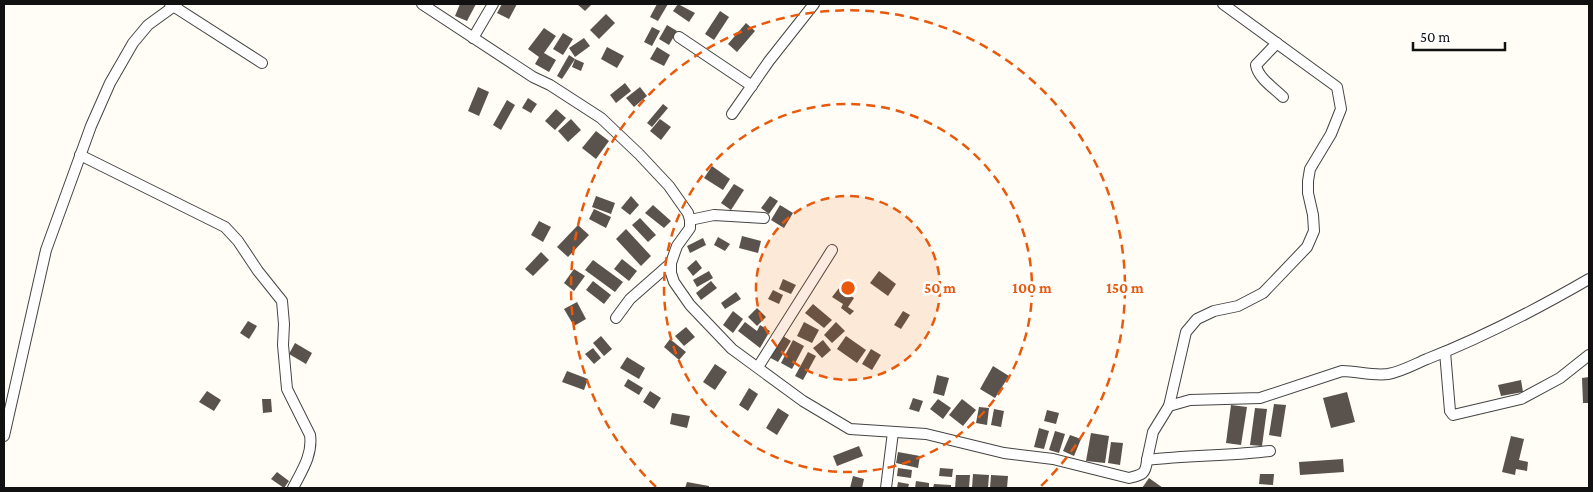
<svg xmlns="http://www.w3.org/2000/svg" width="1593" height="492" font-family="'Crimson Pro',serif">
<rect width="100%" height="100%" fill="#fffdf5"/>
<g fill="#5a524d">
<polygon points="460,4 476,4 467,21 455,16"/>
<polygon points="502,4 517,4 509,19 497,13"/>
<polygon points="577,4 592,4 585,11"/>
<polygon points="657,4 668,4 658,21 650,17"/>
<polygon points="678,4 695,13 689,22 673,11"/>
<polygon points="720,11 729,17 714,40 705,34"/>
<polygon points="606,14 615,23 599,39 590,30"/>
<polygon points="746,23 755,31 737,52 728,44"/>
<polygon points="667,25 677,31 669,45 659,39"/>
<polygon points="652,27 660,31 652,46 644,42"/>
<polygon points="544,28 556,36 544,53 556,60 549,72 535,64 539,57 528,49"/>
<polygon points="563,33 573,39 563,55 553,49"/>
<polygon points="584,38 590,46 575,57 569,48"/>
<polygon points="607,47 624,56 617,68 601,59"/>
<polygon points="657,47 670,55 664,66 650,59"/>
<polygon points="569,55 575,59 562,79 557,76"/>
<polygon points="575,59 584,63 581,71 572,67"/>
<polygon points="625,83 631,91 616,103 610,95"/>
<polygon points="478,87 489,92 479,116 468,111"/>
<polygon points="640,87 647,96 634,107 626,98"/>
<polygon points="528,98 537,104 531,113 522,108"/>
<polygon points="507,100 515,105 501,130 493,125"/>
<polygon points="663,104 668,108 652,127 647,123"/>
<polygon points="556,109 566,118 555,130 545,121"/>
<polygon points="571,119 581,130 568,142 558,131"/>
<polygon points="660,119 671,127 661,140 650,131"/>
<polygon points="596,131 609,141 596,159 582,148"/>
<polygon points="712,166 730,179 723,190 704,178"/>
<polygon points="734,184 744,190 731,210 721,203"/>
<polygon points="596,196 615,203 611,214 592,207"/>
<polygon points="631,196 639,205 630,215 621,208"/>
<polygon points="770,196 778,201 769,214 761,208"/>
<polygon points="653,205 671,221 664,228 645,213"/>
<polygon points="780,205 793,213 784,228 771,220"/>
<polygon points="594,209 611,217 606,228 589,219"/>
<polygon points="640,218 656,235 648,242 632,225"/>
<polygon points="539,221 551,227 543,242 531,235"/>
<polygon points="578,225 589,235 568,257 557,247"/>
<polygon points="626,229 651,256 641,266 616,239"/>
<polygon points="742,236 761,241 758,253 739,248"/>
<polygon points="718,237 730,244 725,251 714,245"/>
<polygon points="703,238 706,245 690,253 687,246"/>
<polygon points="541,252 549,260 533,276 525,269"/>
<polygon points="622,259 637,271 629,281 614,269"/>
<polygon points="593,260 623,282 615,292 585,270"/>
<polygon points="696,260 702,268 693,276 687,268"/>
<polygon points="574,269 585,276 574,291 564,283"/>
<polygon points="709,271 713,278 697,287 693,280"/>
<polygon points="879,271 896,284 888,296 870,283"/>
<polygon points="783,279 796,285 791,294 779,289"/>
<polygon points="593,281 611,295 604,304 586,290"/>
<polygon points="711,281 717,288 701,300 696,293"/>
<polygon points="839,288 854,298 848,307 854,311 850,315 841,308 843,304 832,297"/>
<polygon points="773,290 783,295 779,304 768,299"/>
<polygon points="736,292 741,299 725,309 721,303"/>
<polygon points="577,302 586,319 574,326 564,309"/>
<polygon points="813,304 832,320 824,328 805,313"/>
<polygon points="757,308 766,317 757,326 748,317"/>
<polygon points="733,311 743,319 733,333 723,325"/>
<polygon points="903,311 910,315 901,329 894,325"/>
<polygon points="248,321 257,326 249,339 240,333"/>
<polygon points="745,322 757,331 760,325 770,331 760,348 738,331"/>
<polygon points="804,322 819,330 812,343 797,336"/>
<polygon points="836,322 845,331 832,343 824,335"/>
<polygon points="686,327 695,337 684,346 675,336"/>
<polygon points="780,334 791,341 778,362 767,356"/>
<polygon points="601,336 612,349 604,356 593,343"/>
<polygon points="846,336 866,350 857,363 837,349"/>
<polygon points="670,339 686,352 679,360 664,347"/>
<polygon points="793,340 804,346 792,369 781,363"/>
<polygon points="823,340 831,350 822,358 813,348"/>
<polygon points="295,343 312,353 306,364 289,354"/>
<polygon points="593,348 601,358 594,364 585,354"/>
<polygon points="871,349 881,355 872,370 862,364"/>
<polygon points="808,352 816,356 803,380 795,376"/>
<polygon points="627,357 645,368 639,379 620,368"/>
<polygon points="715,364 727,372 715,390 703,382"/>
<polygon points="993,366 1009,376 995,398 980,389"/>
<polygon points="567,371 588,379 584,390 562,382"/>
<polygon points="937,375 949,378 944,396 933,393"/>
<polygon points="1589,377 1589,403 1583,403 1582,378"/>
<polygon points="628,379 643,388 639,395 624,386"/>
<polygon points="1521,380 1523,392 1501,396 1498,385"/>
<polygon points="749,388 758,394 748,411 739,405"/>
<polygon points="207,391 221,400 214,411 199,402"/>
<polygon points="650,391 661,398 654,409 643,402"/>
<polygon points="1347,392 1355,422 1331,428 1323,398"/>
<polygon points="913,398 923,401 919,412 909,409"/>
<polygon points="262,399 271,399 272,412 263,413"/>
<polygon points="938,399 951,408 943,419 930,409"/>
<polygon points="962,399 976,410 963,426 949,415"/>
<polygon points="1274,404 1286,405 1281,437 1269,435"/>
<polygon points="1231,405 1247,407 1241,445 1226,443"/>
<polygon points="979,407 989,408 987,425 976,423"/>
<polygon points="778,408 789,415 777,435 766,428"/>
<polygon points="1255,408 1267,409 1262,446 1250,445"/>
<polygon points="994,409 1004,411 1001,427 991,425"/>
<polygon points="1047,410 1059,413 1056,424 1044,421"/>
<polygon points="672,413 690,416 687,428 670,424"/>
<polygon points="1039,428 1049,431 1044,449 1034,447"/>
<polygon points="1055,431 1065,434 1059,453 1049,450"/>
<polygon points="1091,433 1109,436 1105,463 1086,461"/>
<polygon points="1070,435 1081,439 1074,456 1063,451"/>
<polygon points="1511,436 1524,439 1519,460 1528,462 1527,471 1516,469 1515,475 1502,472"/>
<polygon points="1111,442 1123,443 1120,465 1108,463"/>
<polygon points="859,446 863,456 837,466 833,456"/>
<polygon points="898,452 920,456 918,468 896,463"/>
<polygon points="1343,459 1344,472 1300,475 1299,462"/>
<polygon points="898,468 912,470 911,478 897,476"/>
<polygon points="940,468 953,469 952,477 939,476"/>
<polygon points="277,472 289,481 284,488 271,479"/>
<polygon points="973,474 989,475 988,488 972,488"/>
<polygon points="1260,474 1274,474 1273,485 1259,484"/>
<polygon points="956,475 970,475 969,488 955,488"/>
<polygon points="991,475 1008,476 1007,488 990,488"/>
<polygon points="853,476 864,479 862,488 850,488"/>
<polygon points="1149,478 1163,488 1142,488"/>
<polygon points="916,481 929,483 929,488 915,488"/>
<polygon points="687,482 709,486 709,488 685,488"/>
<polygon points="898,482 909,484 908,488 897,488"/>
<polygon points="934,484 951,485 951,488 933,488"/>
</g>
<g fill="none" stroke-linecap="round" stroke-linejoin="round">
<defs>
<g id="minor">
<polyline points="170,4 262,63"/>
<path d="M 422,4 L 533,77 L 550,85 L 601,118 L 639,154 L 669,186 L 688,213 L 690,220 L 690,228 L 677,246 L 671,263 L 671,273 L 674,282 L 690,305 L 732,349 L 803,401 L 850,429 L 926,434 L 1004,453 L 1053,459 L 1129,478 C 1142,475 1146,474 1147,460 C 1188,455 1229,456 1270,451"/>
<polyline points="679,37 752,86"/>
<polyline points="473,38 493,4"/>
<path d="M 1277,43 L 1256,65 C 1258,78 1274,88 1283,97"/>
<polyline points="732,114 769,61 814,4"/>
<path d="M 80,155 L 225,227 L 238,241 L 258,271 L 282,301 L 284,324 L 283,345 L 287,389 L 310,435 C 313,455 301,472 293,488"/>
<polyline points="690,220 714,215 764,218"/>
<polyline points="616,318 630,299 671,263"/>
<polyline points="1445,352 1450,411 1453,415 1521,399 1560,378 1589,355"/>
<polyline points="758,367 832,250"/>
<polyline points="1169,406 1186,332 1197,319 1214,311 1238,306 1263,293 1307,247 1314,231 1313,215 1308,193 1308,181 1310,169 1331,134 1341,109 1337,87 1223,4"/>
<polyline points="4,436 46,250 91,126 110,83 133,43 148,25 177,4"/>
<path d="M 1147,460 L 1153,432 L 1169,406 L 1190,400 L 1260,398 L 1342,371 C 1357,371 1372,376 1388,374 C 1401,372 1415,364 1427,359 C 1484,337 1537,309 1589,279"/>
<polyline points="886,488 893,432"/>
</g>
</defs>
<use href="#minor" stroke="#444" stroke-width="12"/>
<use href="#minor" stroke="#fff" stroke-width="10"/>
</g>
<circle cx="848" cy="288" r="92" fill="#e8590c" fill-opacity=".12"/>
<g fill="none" stroke="#e8590c" stroke-width="2.5" stroke-dasharray="9 6">
<circle cx="848" cy="288" r="92"/>
<circle cx="848" cy="288" r="184"/>
<path d="M656 487A277 277 0 1 1 1040 487"/>
</g>
<circle cx="848" cy="288" r="8" fill="#e8590c" stroke="#fff" stroke-width="2.5"/>
<g font-size="15" text-anchor="middle" font-weight="bold" fill="#e8590c" stroke="#fff" stroke-width="5" stroke-linejoin="round" paint-order="stroke">
<text x="940" y="293">50 m</text>
<text x="1032" y="293">100 m</text>
<text x="1125" y="293">150 m</text>
</g>
<rect width="1593" height="492" fill="none" stroke="#111111" stroke-width="10"/>
<path d="M1413 42v8h92v-8" fill="none" stroke="#111111" stroke-width="2.5"/>
<text x="1420" y="42" font-size="15" fill="#111111" stroke="#ffffff" stroke-width="4" paint-order="stroke">50 m</text>
</svg>
